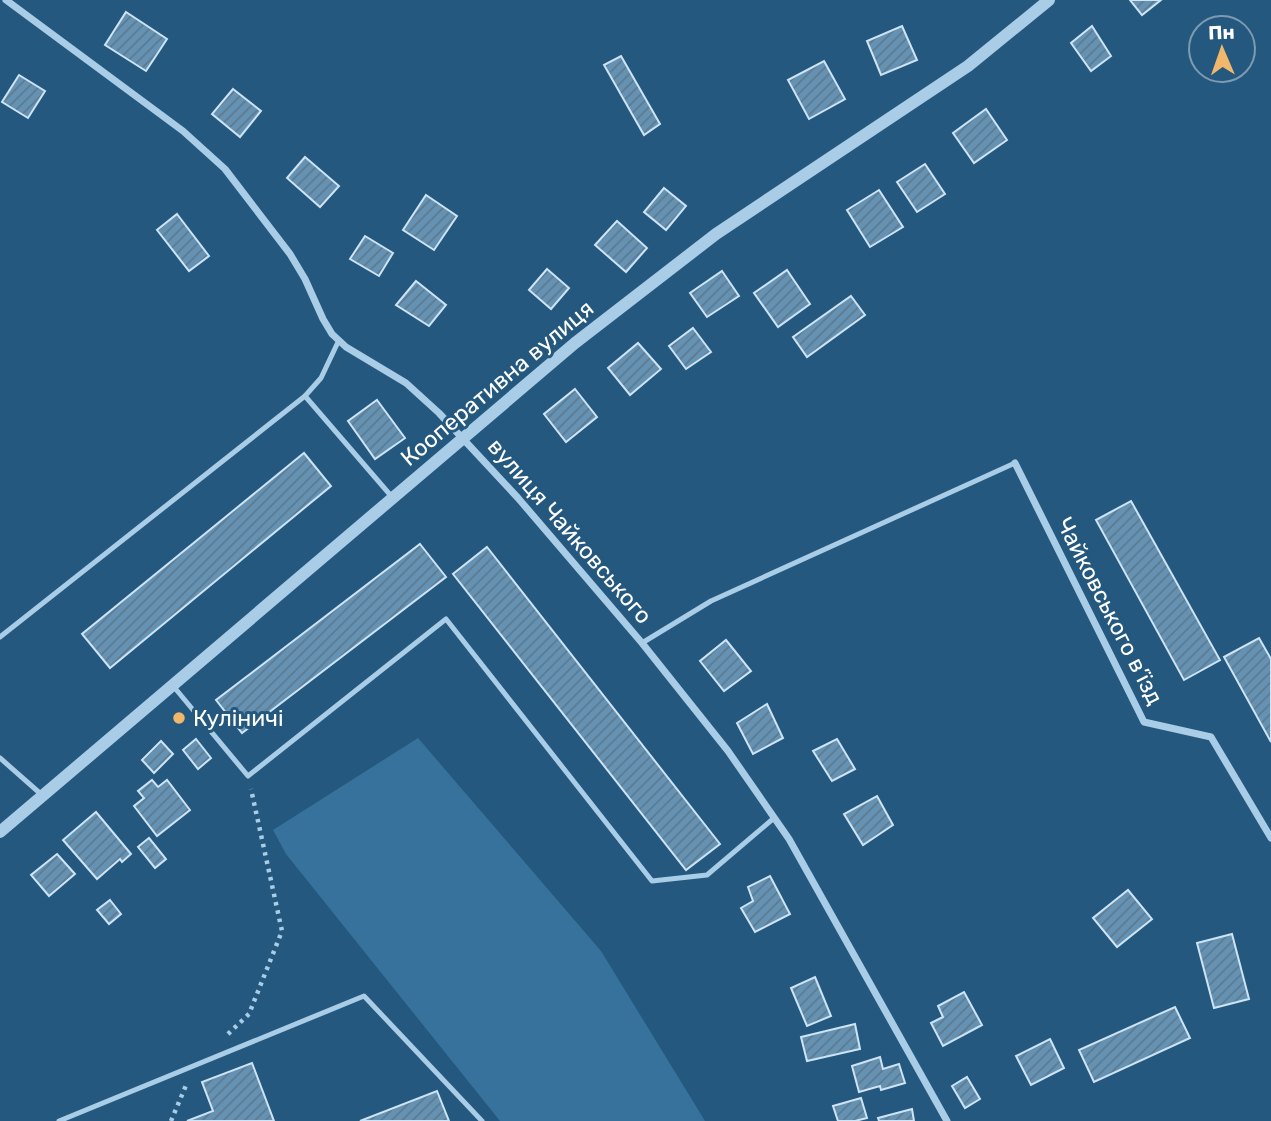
<svg xmlns="http://www.w3.org/2000/svg" width="1271" height="1121" font-family="Rubik,sans-serif">
<defs>
<pattern id="building-hatch" width="6" height="6" patternUnits="userSpaceOnUse" patternTransform="scale(1.75)"><rect width="6" height="6" fill="#6592b3"/><path d="M-1 1l2-2M0 6l6-6M5 7l2-2" fill="none" stroke="#5c7a8f"/></pattern>
</defs>
<rect width="100%" height="100%" fill="#24587e"/>
<polygon fill="#37729c" points="418,738 601,951 705,1121 500,1121 286,854 273,830"/>
<g fill="url(#building-hatch)" stroke="#cce4f5" stroke-width="2">
<polygon points="1130,0 1161,0 1142,15"/>
<polygon points="126,12 167,39 146,71 105,45"/>
<polygon points="902,26 917,60 881,75 867,41"/>
<polygon points="1092,26 1111,56 1091,71 1071,43"/>
<polygon points="621,56 660,124 644,135 604,65"/>
<polygon points="824,61 845,99 809,119 788,80"/>
<polygon points="19,75 45,91 28,118 2,102"/>
<polygon points="233,89 261,111 240,137 212,114"/>
<polygon points="986,109 1007,140 974,163 953,133"/>
<polygon points="305,157 339,186 320,207 287,178"/>
<polygon points="925,164 945,194 917,212 897,182"/>
<polygon points="664,188 686,206 666,230 644,212"/>
<polygon points="879,190 903,227 870,247 847,210"/>
<polygon points="426,195 457,216 434,250 403,230"/>
<polygon points="177,214 209,256 189,271 157,230"/>
<polygon points="617,221 647,248 626,272 595,245"/>
<polygon points="365,236 393,253 379,276 350,259"/>
<polygon points="547,269 569,288 551,309 529,290"/>
<polygon points="787,270 810,304 778,327 754,293"/>
<polygon points="722,271 739,296 707,317 690,293"/>
<polygon points="416,281 446,305 429,326 396,305"/>
<polygon points="851,296 865,315 807,357 793,337"/>
<polygon points="693,328 711,352 686,369 669,346"/>
<polygon points="638,343 661,369 630,395 608,368"/>
<polygon points="575,389 597,417 566,442 544,414"/>
<polygon points="377,400 405,438 375,459 348,421"/>
<polygon points="304,453 331,486 110,668 82,634"/>
<polygon points="1131,501 1220,660 1184,680 1096,520"/>
<polygon points="420,544 446,577 242,733 216,700"/>
<polygon points="487,547 720,844 686,870 453,574"/>
<polygon points="1259,638 1271,659 1271,742 1224,657"/>
<polygon points="726,640 751,671 724,691 700,661"/>
<polygon points="767,704 783,738 753,754 737,723"/>
<polygon points="196,739 211,758 198,769 183,750"/>
<polygon points="837,739 855,769 832,781 813,751"/>
<polygon points="161,741 173,754 154,773 142,760"/>
<polygon points="152,780 158,787 167,780 190,810 157,836 134,806 144,798 138,791"/>
<polygon points="877,796 893,825 863,845 844,814"/>
<polygon points="96,812 131,854 122,862 120,859 97,879 63,840"/>
<polygon points="149,838 166,859 155,868 138,847"/>
<polygon points="57,854 75,874 49,896 31,875"/>
<polygon points="770,876 790,914 755,932 741,908 753,901 748,887"/>
<polygon points="1128,890 1152,919 1117,947 1093,918"/>
<polygon points="110,900 121,914 109,924 97,910"/>
<polygon points="1232,934 1249,999 1214,1008 1197,943"/>
<polygon points="815,977 831,1016 807,1026 791,988"/>
<polygon points="964,992 982,1025 943,1046 931,1023 943,1017 938,1006"/>
<polygon points="1175,1007 1190,1038 1094,1082 1079,1050"/>
<polygon points="855,1024 860,1049 807,1061 801,1037"/>
<polygon points="1050,1039 1064,1068 1031,1085 1016,1056"/>
<polygon points="880,1057 883,1069 899,1064 905,1083 881,1090 880,1086 859,1092 852,1066"/>
<polygon points="252,1063 274,1121 187,1121 213,1111 202,1082"/>
<polygon points="967,1077 980,1099 965,1108 952,1086"/>
<polygon points="437,1091 449,1121 360,1121"/>
<polygon points="861,1098 867,1118 855,1121 838,1121 833,1106"/>
<polygon points="912,1109 914,1121 879,1121 878,1118"/>
</g>
<g fill="none" stroke-linecap="round" stroke-linejoin="round">
<g stroke="#a9cde6" stroke-width="4.5" stroke-dasharray="3.5 5" stroke-linecap="butt">
<polyline points="228,1034 249,1014 282,931 251,789"/>
<polyline points="171,1121 187,1083"/>
</g>
<g stroke="#a9cde6" stroke-width="5">
<polyline points="305,396 392,497"/>
<polyline points="0,637 305,396 321,378 339,340"/>
<polyline points="642,643 711,601 1015,463"/>
<polyline points="174,687 248,776 446,619 652,881 707,875 774,818"/>
<polyline points="0,758 42,795"/>
<polyline points="59,1121 364,996 482,1121"/>
</g>
<g stroke="#a9cde6" stroke-width="7">
<polyline points="6,0 183,131 225,169 290,254 305,279 323,319 332,334 346,347 406,383 439,413 518,498 642,643 728,751 789,839 947,1121"/>
<polyline points="1015,463 1144,722 1211,737 1271,838"/>
</g>
<polyline stroke="#a9cde6" stroke-width="12" points="0,832 575,343 716,234 968,66 1049,0"/>
</g>
<circle fill="#f1b86c" stroke="#24587e" stroke-width="2.5" cx="179" cy="718" r="7"/>
<g text-anchor="middle" dominant-baseline="central" stroke-width="6" stroke-linejoin="round" paint-order="stroke">
<g font-size="23" fill="#fff" stroke="#24587e">
<text transform="translate(497 383) rotate(-40)">Кооперативна вулиця</text>
<text transform="translate(570 531) rotate(49)">вулиця Чайковського</text>
<text transform="translate(1110 611) rotate(63)">Чайковського в’їзд</text>
</g>
<g font-size="23" fill="#fff" stroke="#24587e" text-anchor="start">
<text x="193" y="718">Куліничі</text>
</g>
</g>
<g transform="translate(1222 49) rotate(358)"><circle r="33" fill="#24587e" stroke="#7c9bb2" stroke-width="2"/>
<path d="M0-5L12 26L0 18L-12 26Z" fill="#f1b86c"/>
<text y="-10" font-size="19" font-weight="bold" text-anchor="middle" fill="#ffffff">Пн</text>
</g>
</svg>
